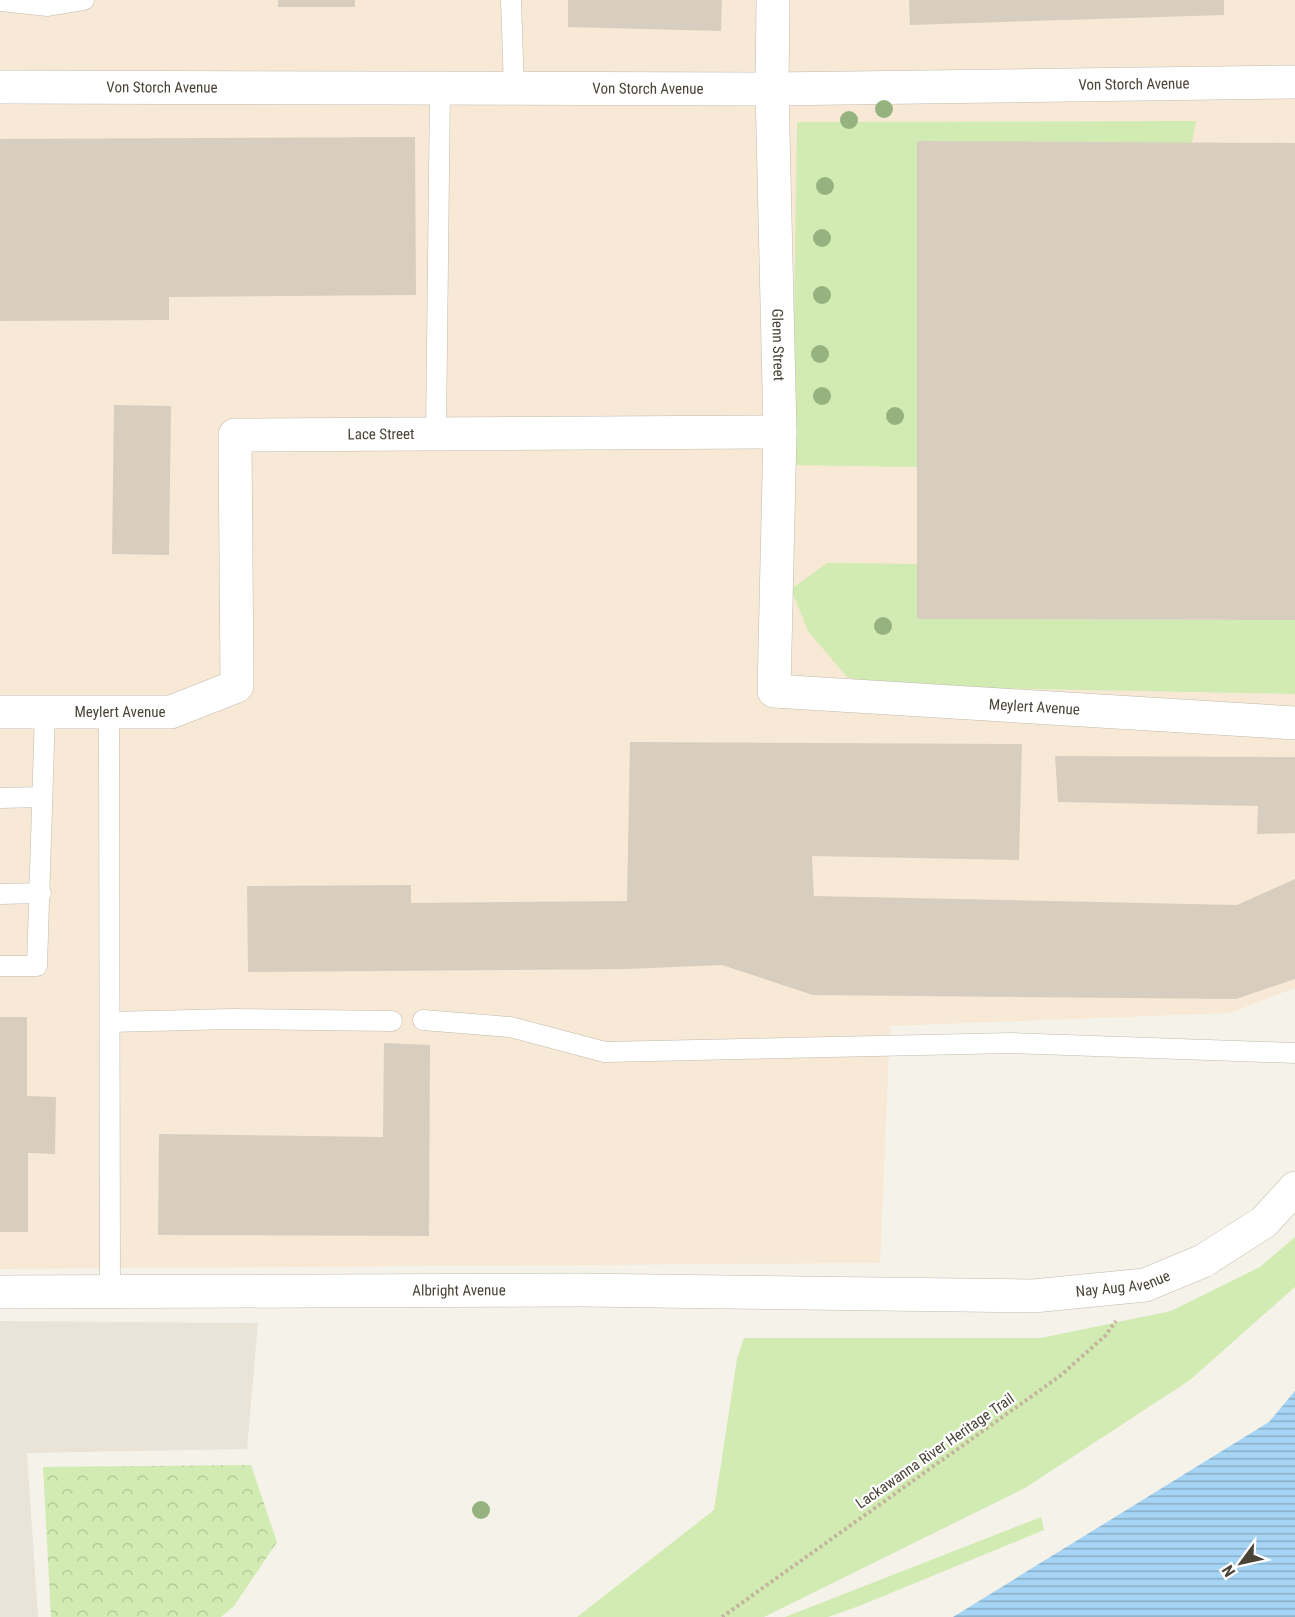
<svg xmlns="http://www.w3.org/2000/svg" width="1295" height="1617" font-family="'Roboto Condensed',sans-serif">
<defs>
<pattern id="forest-crowns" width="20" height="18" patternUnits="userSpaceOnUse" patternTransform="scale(1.5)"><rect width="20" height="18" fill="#d1ebb2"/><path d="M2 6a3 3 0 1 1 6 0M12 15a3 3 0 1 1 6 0" fill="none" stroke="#b5cb9a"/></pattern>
<pattern id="water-rules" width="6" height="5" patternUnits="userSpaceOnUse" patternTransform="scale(1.5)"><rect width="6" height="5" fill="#a5d4f4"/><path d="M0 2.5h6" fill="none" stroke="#88aec6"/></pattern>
</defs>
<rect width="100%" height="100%" fill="#f5f2ea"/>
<polygon fill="#eae4d8" points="0,1321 258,1323 247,1449 27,1453 38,1617 0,1617"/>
<path fill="#f7e9d5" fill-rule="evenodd" d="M 0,0 L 1295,0 L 1295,620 L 917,619 L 879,686 L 1295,694 L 1295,988 L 1230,1013 L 890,1026 L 880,1263 L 0,1269 ZM 1195,121 L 1192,142 L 797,122 Z"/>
<g fill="#d1ebb2">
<polygon points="1196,121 1192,142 917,467 792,465 797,122"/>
<polygon points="827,563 917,564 918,619 1295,620 1295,694 879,686 847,677 808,631 791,589"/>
<polygon points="1295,1237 1295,1287 1190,1380 1025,1488 764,1617 577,1617 714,1510 737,1359 744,1338 1041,1338 1171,1311 1260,1267"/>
<polygon points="1041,1517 1044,1530 859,1606 828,1617 785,1617"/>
</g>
<polygon fill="url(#forest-crowns)" points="251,1465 277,1542 234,1606 221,1617 51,1617 43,1467"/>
<polygon fill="url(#water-rules)" points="1295,1391 1295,1617 953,1617 1269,1422"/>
<g fill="#d8cebf">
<rect x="278" y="0" width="77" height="7"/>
<polygon points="568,0 722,0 721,31 568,27"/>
<polygon points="909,0 1224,0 1224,15 910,25"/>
<polygon points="415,137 416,295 169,297 169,320 0,321 0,139"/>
<polygon points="917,141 1295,143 1295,620 917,619"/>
<polygon points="114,405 171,406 169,555 112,554"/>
<polygon points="630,742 1022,744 1019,860 812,856 814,896 1237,905 1295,879 1295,979 1236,999 813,995 722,965 627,969 248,972 247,886 411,885 411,903 627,901"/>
<polygon points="1055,756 1295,757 1295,833 1257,834 1258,806 1058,802"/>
<polygon points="0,1017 27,1017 27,1096 56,1097 55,1154 28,1153 28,1232 0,1232"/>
<polygon points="384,1043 430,1045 429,1236 158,1235 159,1134 383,1137"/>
</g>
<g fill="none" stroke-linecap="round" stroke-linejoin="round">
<defs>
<g id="lane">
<polyline points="511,0 514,89"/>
<polyline points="0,1 48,6 84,0"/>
<polyline points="436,433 440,88"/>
<polyline points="109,711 110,1292"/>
<polyline points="0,798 42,797"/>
<polyline points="0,894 41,893"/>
<polyline points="0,966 37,966 45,712"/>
<polyline points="423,1020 510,1027 605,1052 1012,1043 1295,1053"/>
<polyline points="110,1022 232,1019 392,1021"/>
</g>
<g id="street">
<path id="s1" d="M 773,0 L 772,89 L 780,432 L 774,691 L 1295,723"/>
<path id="s2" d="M 0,87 L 772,89 L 1295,82"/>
<path id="s3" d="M 0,712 L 171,712 L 237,686 L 235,435 L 780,432"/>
<path id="s4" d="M 0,1292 L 582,1290 L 1033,1296 L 1145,1285 L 1203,1261 L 1264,1222 L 1295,1188"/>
</g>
</defs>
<use href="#lane" stroke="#c2baac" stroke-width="21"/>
<use href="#street" stroke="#c2baac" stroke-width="34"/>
<polyline stroke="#c4b69d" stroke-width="4" stroke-dasharray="3 3" stroke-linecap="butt" points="722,1617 1060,1376 1105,1336 1116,1321"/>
<use href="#lane" stroke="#fff" stroke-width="20"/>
<use href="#street" stroke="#fff" stroke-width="33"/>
</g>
<g fill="#96b37f">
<circle cx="884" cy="109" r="9"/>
<circle cx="849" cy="120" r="9"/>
<circle cx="825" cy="186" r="9"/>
<circle cx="822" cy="238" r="9"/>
<circle cx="822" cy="295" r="9"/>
<circle cx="820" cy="354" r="9"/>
<circle cx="822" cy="396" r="9"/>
<circle cx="895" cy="416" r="9"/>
<circle cx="883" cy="626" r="9"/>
<circle cx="481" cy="1510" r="9"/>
</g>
<g text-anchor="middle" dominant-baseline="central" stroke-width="4.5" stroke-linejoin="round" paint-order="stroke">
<g font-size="15" fill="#4a4337" stroke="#fff">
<text stroke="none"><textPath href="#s2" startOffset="1134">Von Storch Avenue</textPath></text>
<text stroke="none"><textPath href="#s2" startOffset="162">Von Storch Avenue</textPath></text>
<text stroke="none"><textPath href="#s2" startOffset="648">Von Storch Avenue</textPath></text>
<text stroke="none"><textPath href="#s1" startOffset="345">Glenn Street</textPath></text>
<text stroke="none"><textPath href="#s3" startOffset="639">Lace Street</textPath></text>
<text stroke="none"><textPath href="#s1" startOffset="952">Meylert Avenue</textPath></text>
<text stroke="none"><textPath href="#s3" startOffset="120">Meylert Avenue</textPath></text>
<text stroke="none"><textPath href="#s4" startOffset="1124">Nay Aug Avenue</textPath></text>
<text stroke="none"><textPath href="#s4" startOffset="459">Albright Avenue</textPath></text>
<text transform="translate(935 1451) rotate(-35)">Lackawanna River Heritage Trail</text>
</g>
</g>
<g transform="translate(1241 1563) rotate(237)" stroke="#ffffff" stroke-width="4.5" paint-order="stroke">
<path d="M0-4.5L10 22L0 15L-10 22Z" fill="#4a4337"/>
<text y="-9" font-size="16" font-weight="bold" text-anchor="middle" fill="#4a4337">N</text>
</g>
</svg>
